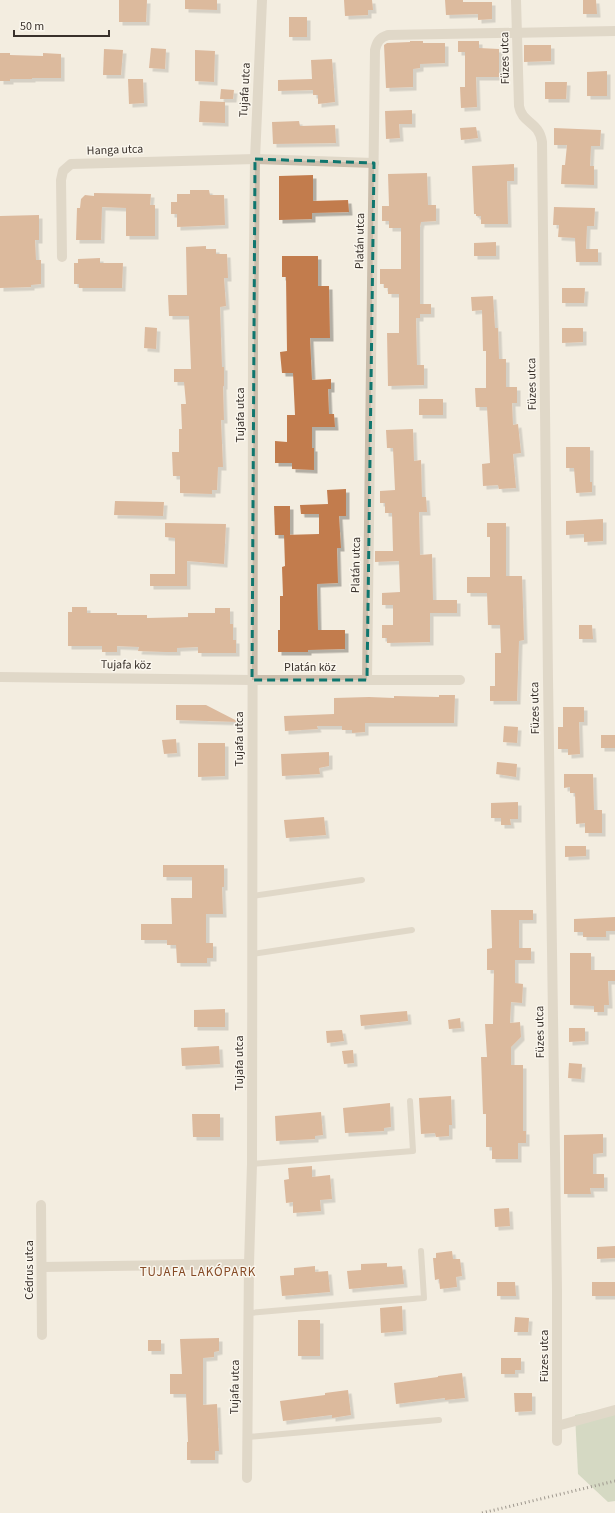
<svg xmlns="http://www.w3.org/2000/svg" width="615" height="1513" font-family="'Source Sans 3',sans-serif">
<defs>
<filter id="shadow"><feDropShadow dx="3.5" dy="3.5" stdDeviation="0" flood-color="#0004"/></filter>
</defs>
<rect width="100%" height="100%" fill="#f3ede0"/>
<polygon fill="#b1c2a0" points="615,1407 615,1501 608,1502 578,1474 575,1415"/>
<g fill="#c27c4e" filter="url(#shadow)">
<polygon points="119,0 147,0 146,22 119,22"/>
<polygon points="185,0 217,0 217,10 185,9"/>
<polygon points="344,0 372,0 373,10 368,10 368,15 345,16"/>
<polygon points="445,0 463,0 463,2 492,2 492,19 478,20 478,14 446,15"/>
<polygon points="583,0 596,0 597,14 583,14"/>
<rect x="289" y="17" width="18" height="20"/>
<polygon points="410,41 423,41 423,43 445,43 445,63 420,64 420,68 413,69 413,87 386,88 384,45 387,43 410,42"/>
<polygon points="458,41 479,41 479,48 499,49 499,77 476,77 477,107 461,108 460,87 465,87 465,52 458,52"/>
<polygon points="524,45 551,45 551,61 524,62"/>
<polygon points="151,48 166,49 165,69 149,68"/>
<polygon points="104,49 123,50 121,75 103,75"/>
<polygon points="195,50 215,51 214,82 195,81"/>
<polygon points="0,53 10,53 10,55 43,56 43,53 61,54 61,78 32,78 32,79 10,79 10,81 0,81"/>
<polygon points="332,59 335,102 318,104 318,95 313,95 313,90 278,91 278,80 312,79 311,60"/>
<polygon points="607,71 607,96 587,96 587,72"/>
<polygon points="128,79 143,79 144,103 129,104"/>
<polygon points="545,82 567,82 566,99 545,99"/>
<polygon points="221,89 234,90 233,99 220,99"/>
<polygon points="200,101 225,102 225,123 199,122"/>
<polygon points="412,110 412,124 399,124 400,138 386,139 385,111"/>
<polygon points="299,121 300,126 335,125 336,143 273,144 272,122"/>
<polygon points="476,127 478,138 461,140 460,128"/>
<polygon points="554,128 601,130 600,146 591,146 590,166 594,166 594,185 561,184 562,165 565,165 567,145 554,145"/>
<polygon points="514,164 514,181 507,181 508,224 481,224 481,216 476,216 476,214 474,214 472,166"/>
<polygon points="427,173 428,205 436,205 436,221 421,222 420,227 420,304 431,304 431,314 420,314 420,318 416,318 417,365 424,365 424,385 388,386 387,333 399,333 399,294 388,294 388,288 384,288 384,284 380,284 380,269 401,269 401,228 389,228 389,221 382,221 382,206 389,206 388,174"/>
<polygon points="313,175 313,201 348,200 349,212 312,213 312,219 279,220 279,176"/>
<polygon points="190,190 209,190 210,195 224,195 225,225 177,227 177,214 171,214 171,202 177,202 177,194 190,194"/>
<polygon points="94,193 151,194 150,205 155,205 155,236 126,236 126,208 102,207 101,240 76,240 77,208 80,208 81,199 85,195 94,196"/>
<polygon points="554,207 595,208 594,226 587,226 586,249 598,249 598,262 576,262 575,238 558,237 559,225 553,225"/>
<polygon points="39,215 39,240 35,240 36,260 41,260 41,284 31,285 31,287 0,288 0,216"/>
<polygon points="496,242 496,256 474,256 474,243"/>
<polygon points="206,246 206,249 216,249 216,254 227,254 228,278 224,278 226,306 220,307 222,367 224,367 224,386 223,386 224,420 221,420 223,467 218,467 217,490 212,490 212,494 180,493 180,476 173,476 172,452 179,452 179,429 182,429 181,404 186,404 184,382 174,382 174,369 191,369 189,316 169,316 168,295 187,295 186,247"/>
<polygon points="282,256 318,256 318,286 329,286 330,338 310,338 312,380 331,379 331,389 328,389 329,414 334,414 335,427 312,427 312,448 314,448 314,470 292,469 292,463 275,463 275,441 287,442 287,415 295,415 293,373 282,373 280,352 287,351 286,277 282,277"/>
<polygon points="100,258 100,263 123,263 122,288 79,288 79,284 74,284 74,263 78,263 78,259"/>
<polygon points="562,288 585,288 584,303 562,303"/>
<polygon points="493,296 495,328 498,328 499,359 506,359 506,387 517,387 517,403 512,403 513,425 518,424 521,453 513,454 516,488 499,489 498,485 483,486 482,464 490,463 487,407 476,407 475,388 486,388 486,351 483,351 482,310 472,311 471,297"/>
<polygon points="145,327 157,328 156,349 144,348"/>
<polygon points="562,328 583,328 583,342 562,343"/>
<rect x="419" y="399" width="24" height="16"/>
<polygon points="413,429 414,461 421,460 422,497 426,497 427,512 419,512 420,555 432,554 433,600 457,600 457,613 430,613 430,642 387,643 387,638 382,638 382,625 393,625 393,605 382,605 382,593 400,592 399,561 375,562 375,551 393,551 392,513 385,513 385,503 380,503 380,491 395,490 393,448 387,448 386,430"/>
<polygon points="566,447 590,447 590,482 592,482 592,492 576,493 574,468 566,468"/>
<polygon points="346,489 346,516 339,516 341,548 337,548 338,583 317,584 318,630 345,630 345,649 308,650 308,652 278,652 278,630 280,630 280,596 283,596 282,567 285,566 284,535 319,534 319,514 301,514 300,505 328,504 327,490"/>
<polygon points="115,501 164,502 163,516 114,515"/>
<polygon points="274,506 290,506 290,535 275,535"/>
<polygon points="603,519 603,541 584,542 584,534 566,535 566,521"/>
<polygon points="165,523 226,524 224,564 187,561 187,586 150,586 150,574 175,574 175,538 165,537"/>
<polygon points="487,523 506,523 506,576 522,576 524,640 519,641 517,701 490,701 490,686 495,686 495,653 501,653 500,625 488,625 487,593 467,593 467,577 490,577 490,537 487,537"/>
<polygon points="72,607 87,607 87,613 117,613 117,615 147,615 147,618 188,617 188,613 215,613 215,608 230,608 230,624 233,624 233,640 236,640 236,653 198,653 198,647 177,648 177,652 165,652 138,651 139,647 117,646 117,652 102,652 102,646 68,646 68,612 72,612"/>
<polygon points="579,625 592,625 593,639 579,639"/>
<polygon points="439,695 455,695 454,723 365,723 365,732 352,733 352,730 342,730 342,726 317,726 318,729 285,731 284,716 334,714 334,698 369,697 394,698 394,696 439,697"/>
<polygon points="176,705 206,705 239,722 176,720"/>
<polygon points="563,707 584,707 584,722 579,722 580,754 568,755 568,749 558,749 558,727 563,727"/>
<polygon points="504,726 518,727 517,743 503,742"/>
<rect x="601" y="735" width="14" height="13"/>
<polygon points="176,739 177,753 164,754 162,740"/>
<polygon points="198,743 225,743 225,776 198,777"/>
<polygon points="329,752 329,766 319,768 320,774 282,776 281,754"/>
<polygon points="497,762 517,764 516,777 496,774"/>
<polygon points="564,774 593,774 594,810 602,810 602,833 585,833 585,823 576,824 575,793 570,793 570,787 564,788"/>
<polygon points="518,802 518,819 510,819 511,825 501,825 501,818 491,818 491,803"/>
<polygon points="324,817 326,835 286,838 284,820"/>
<polygon points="565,846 586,846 586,856 565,857"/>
<polygon points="163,865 224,865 224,887 222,887 223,914 206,914 206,943 213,943 213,958 207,958 207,963 177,963 176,945 167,945 167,940 141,940 141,924 172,924 171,898 192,898 192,877 163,877"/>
<polygon points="491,910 533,910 533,920 519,920 519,948 531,948 531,960 515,960 515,983 523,984 522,1003 511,1002 510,1023 520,1022 521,1037 511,1047 511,1065 523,1065 523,1131 526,1131 526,1143 518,1143 518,1159 492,1159 492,1147 486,1147 486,1114 483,1114 481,1057 487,1057 485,1024 493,1024 494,970 487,970 487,949 492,948"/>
<polygon points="615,917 615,931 606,931 606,937 583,937 583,932 574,932 574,919"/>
<polygon points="570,953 591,953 591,970 615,970 615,981 608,981 609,1005 604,1005 604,1012 594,1012 594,1006 570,1005"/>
<polygon points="225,1009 225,1027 194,1027 194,1010"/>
<polygon points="407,1011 408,1021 361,1026 360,1015"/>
<polygon points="460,1018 461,1028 449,1029 448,1020"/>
<polygon points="569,1028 585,1028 585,1041 569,1042"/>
<polygon points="342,1030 344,1041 327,1043 326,1031"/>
<polygon points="219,1046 220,1064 182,1066 181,1048"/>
<polygon points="353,1050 354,1063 344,1064 342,1051"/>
<polygon points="569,1063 582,1064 581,1079 568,1078"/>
<polygon points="451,1096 452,1125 449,1125 449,1136 436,1137 435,1133 421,1134 419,1098"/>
<polygon points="390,1103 391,1127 384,1128 384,1131 345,1133 343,1108"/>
<polygon points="321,1112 323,1135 315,1136 315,1139 276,1141 275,1116"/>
<polygon points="192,1114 220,1114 220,1137 193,1137"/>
<polygon points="603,1134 603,1153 593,1154 593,1174 604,1174 604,1188 590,1188 591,1194 564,1194 564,1135"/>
<polygon points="312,1166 312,1177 330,1175 332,1199 320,1200 321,1211 293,1213 293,1202 286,1203 284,1180 289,1179 288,1168"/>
<polygon points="509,1208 510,1226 495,1227 494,1209"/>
<polygon points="615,1246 615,1258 597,1259 597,1247"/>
<polygon points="452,1251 453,1259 460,1259 462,1276 456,1277 457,1287 440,1289 439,1279 435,1280 433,1258 436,1258 436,1253"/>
<polygon points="387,1263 387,1267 402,1266 404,1284 349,1289 347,1271 361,1270 361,1264"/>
<polygon points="315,1266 315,1272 328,1271 330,1292 282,1296 280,1276 294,1275 294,1268"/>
<polygon points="497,1282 515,1282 516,1296 497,1296"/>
<rect x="592" y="1282" width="23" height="14"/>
<polygon points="402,1306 403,1331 381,1333 380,1308"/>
<polygon points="515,1317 529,1318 528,1332 514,1332"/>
<rect x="298" y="1320" width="22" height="36"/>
<polygon points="219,1338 219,1351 214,1352 214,1357 203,1358 203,1405 217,1404 219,1451 215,1451 215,1460 187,1460 187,1442 188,1442 186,1394 170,1394 170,1374 182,1374 180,1339"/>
<rect x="148" y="1340" width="13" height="11"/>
<polygon points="501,1358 521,1358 521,1370 515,1370 515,1374 501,1374"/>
<polygon points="462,1373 465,1398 445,1400 445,1398 396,1404 394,1383 438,1377 438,1376"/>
<polygon points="348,1390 351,1415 332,1418 332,1415 283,1421 280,1401 325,1395 325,1393"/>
<polygon points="514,1393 532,1393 532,1411 515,1412"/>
</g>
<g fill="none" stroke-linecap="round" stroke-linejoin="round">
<g stroke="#cbbeac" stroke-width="6">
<polyline points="252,896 362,880"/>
<polyline points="252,954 412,930"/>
<polyline points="252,1164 413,1151 410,1101"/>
<polyline points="249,1313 424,1298 421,1251"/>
<polyline points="248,1437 439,1420"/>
</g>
<g stroke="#cbbeac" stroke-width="10">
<path d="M 516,0 L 519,106 C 522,124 539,121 542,142 L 548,679 L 557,1289 L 557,1426 L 615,1410"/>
<polyline points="62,257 61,180 63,171 71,164 255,159 374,163"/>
<polyline points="0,677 252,680 460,680"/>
<path d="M 367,680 L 375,50 C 377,42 379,38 388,35 L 615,31"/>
<polyline points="41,1205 42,1335"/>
<polyline points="42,1267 249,1264"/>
<polyline points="557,1426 557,1441"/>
<polyline points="247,1478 249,1264 252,1164 253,339 255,159 262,0"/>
</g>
<polyline stroke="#39312b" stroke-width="3" stroke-dasharray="1 3" stroke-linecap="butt" points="482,1513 615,1481"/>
</g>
<path d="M0 0H615V1513H0ZM 255,159 L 374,163 L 367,680 L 252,680 Z" fill="#f3ede0" fill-opacity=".55" fill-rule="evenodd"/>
<path fill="none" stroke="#0f766e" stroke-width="3" stroke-dasharray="8 5" stroke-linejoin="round" d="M 255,159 L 374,163 L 367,680 L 252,680 Z"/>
<g text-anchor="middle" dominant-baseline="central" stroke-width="3" stroke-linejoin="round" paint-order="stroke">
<g font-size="12" fill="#39312b" stroke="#faf6ed">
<text transform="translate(505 58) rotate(-91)">Füzes utca</text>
<text transform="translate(245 90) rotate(-87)">Tujafa utca</text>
<text transform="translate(115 150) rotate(-2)">Hanga utca</text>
<text transform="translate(360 241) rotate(-89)">Platán utca</text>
<text transform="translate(532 384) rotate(-91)">Füzes utca</text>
<text transform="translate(240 415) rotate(-90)">Tujafa utca</text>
<text transform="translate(356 565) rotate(-89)">Platán utca</text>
<text transform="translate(126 665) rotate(1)">Tujafa köz</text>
<text x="310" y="667">Platán köz</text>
<text transform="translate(535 708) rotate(-91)">Füzes utca</text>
<text transform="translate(239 739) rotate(-90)">Tujafa utca</text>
<text transform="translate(540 1032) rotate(-91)">Füzes utca</text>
<text transform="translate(239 1063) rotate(-90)">Tujafa utca</text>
<text transform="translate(29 1270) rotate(-90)">Cédrus utca</text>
<text transform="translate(544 1356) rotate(-90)">Füzes utca</text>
<text transform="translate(235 1387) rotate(-89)">Tujafa utca</text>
</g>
<g font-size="13" letter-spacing="1" fill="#864b26" stroke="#faf6ed">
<text x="198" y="1272">TUJAFA LAKÓPARK</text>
</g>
</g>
<path d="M14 30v6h95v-6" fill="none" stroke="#39312b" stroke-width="2"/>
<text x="20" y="30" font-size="12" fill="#39312b" stroke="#faf6ed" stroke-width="3" paint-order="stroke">50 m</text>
</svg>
